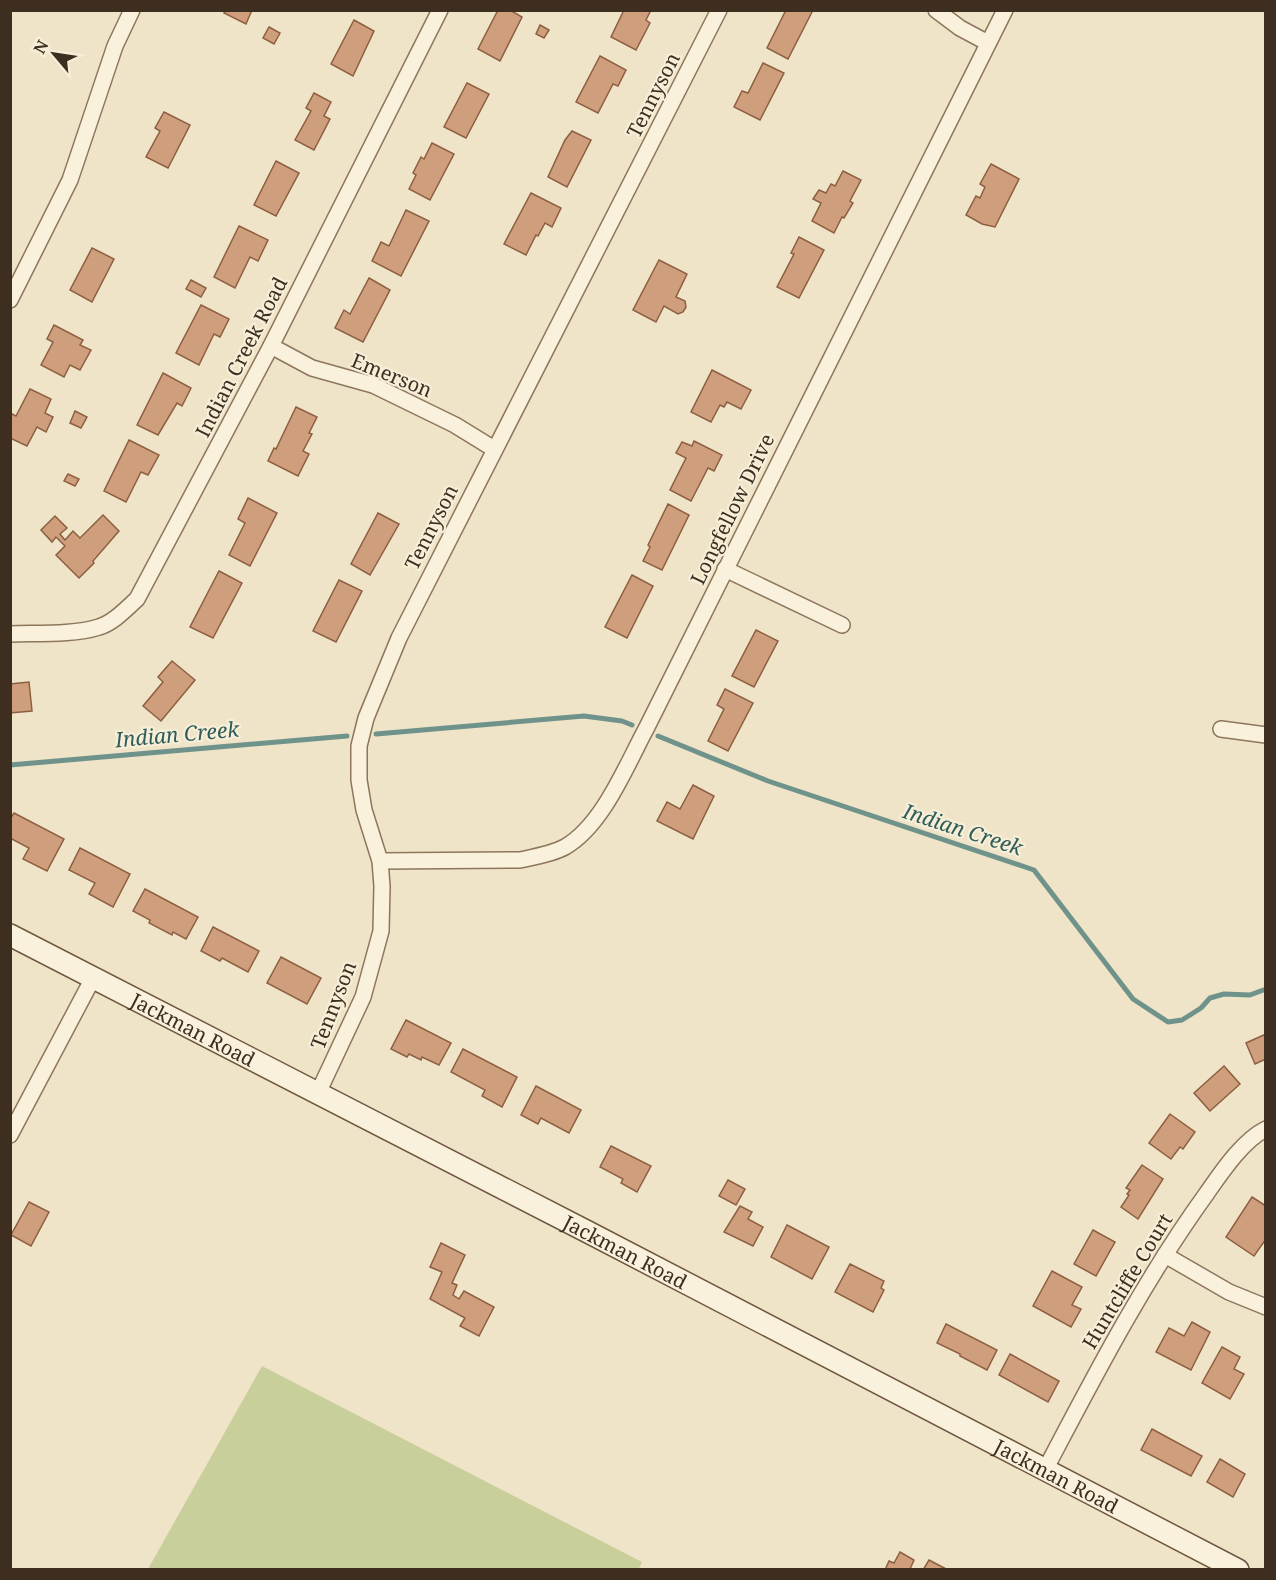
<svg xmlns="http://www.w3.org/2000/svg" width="1276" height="1580" font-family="'Noto Serif',serif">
<rect width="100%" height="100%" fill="#f0e4c8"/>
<polygon fill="#c9cf9b" points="262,1366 642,1562 639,1569 148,1569"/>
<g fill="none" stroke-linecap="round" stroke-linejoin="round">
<g stroke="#6f938a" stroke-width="5">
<polyline points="376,734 584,716 622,721 632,725"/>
<polyline points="658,736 768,781 1034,870 1133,999 1168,1022 1182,1020 1201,1008 1210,998 1224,994 1250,995 1266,989"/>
<polyline points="10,765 347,736"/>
</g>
</g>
<g fill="#cf9f7d" stroke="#8d5f41" stroke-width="1.5">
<polygon points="226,10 252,10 246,24 224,13"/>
<polygon points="498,10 510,10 522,17 500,61 478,49"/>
<polygon points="624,10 651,10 646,20 650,23 636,50 611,37"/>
<polygon points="786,10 813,10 788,59 767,48"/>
<polygon points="354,20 374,31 353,76 331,64"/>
<polygon points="540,25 549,30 544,38 536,34"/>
<polygon points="269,27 280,33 274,44 263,38"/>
<polygon points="600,56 626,70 618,86 613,84 598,113 576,102"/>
<polygon points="763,63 784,73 760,120 734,107 742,91 748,93"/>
<polygon points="467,83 489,94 466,138 444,127"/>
<polygon points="314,93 331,102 324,116 330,119 314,150 295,140 311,111 306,108"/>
<polygon points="164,112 190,125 168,168 146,157 160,131 155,128"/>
<polygon points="572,131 591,140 567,187 548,177 565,140"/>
<polygon points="432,143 454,154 430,200 409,189 416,175 413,173 421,157 424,159"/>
<polygon points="276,161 299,173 276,216 254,205"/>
<polygon points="991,164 1019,179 995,227 982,224 966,215 976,196 980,198 985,187 980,184"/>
<polygon points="843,171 861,180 850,201 853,203 844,218 842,217 834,233 812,221 821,203 813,199 819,190 826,193 831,184 835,186"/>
<polygon points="531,193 561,208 552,227 545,223 538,236 536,235 526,255 504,244"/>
<polygon points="406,210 429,221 401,276 372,261 381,242 389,246"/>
<polygon points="239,226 268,240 258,261 250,257 235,288 214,277"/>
<polygon points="799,237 824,250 799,298 777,287 794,254 791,253"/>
<polygon points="92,248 114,259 92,302 70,290"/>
<polygon points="659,260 687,274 676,297 685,301 686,307 683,312 678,314 664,306 656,322 633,310"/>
<polygon points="369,278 390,290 363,342 335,328 344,310 350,314"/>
<polygon points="191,280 206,288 201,297 186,289"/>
<polygon points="201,305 229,319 220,337 214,334 199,365 176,353"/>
<polygon points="54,325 83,340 80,345 91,350 80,370 70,365 64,377 41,365 53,342 47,339"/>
<polygon points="712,370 751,390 741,409 727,402 724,407 720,405 711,422 691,412"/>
<polygon points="163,373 191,388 182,406 177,403 158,435 137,425"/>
<polygon points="30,389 51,399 45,413 53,417 46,432 37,427 27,446 10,438 10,413 16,416"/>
<polygon points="296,407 317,417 309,433 312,434 303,451 309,454 298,476 268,461 274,448 276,449"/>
<polygon points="75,411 87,417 81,428 70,423"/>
<polygon points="129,440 159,455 148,475 141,472 126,502 104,491"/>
<polygon points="694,441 722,455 714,471 708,468 691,501 670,490 686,458 676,453 682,442 692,446"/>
<polygon points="68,474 79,479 75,486 64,481"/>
<polygon points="248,498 277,513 250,566 229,555 245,523 238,519"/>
<polygon points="668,504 689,515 662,570 643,561 650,547 648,545"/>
<polygon points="378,513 399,524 370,575 351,564"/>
<polygon points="103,515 119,531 93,561 94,563 79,578 56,555 65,546 56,537 52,542 41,530 55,516 67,528 60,534 65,540 73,531 80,538"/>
<polygon points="219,571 242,583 213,638 190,627"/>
<polygon points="632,575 653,586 627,638 605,627"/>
<polygon points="339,580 362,591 336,642 313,631"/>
<polygon points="756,630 778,641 754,687 732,676"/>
<polygon points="172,661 195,680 161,721 143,706 163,682 158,677"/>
<polygon points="29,682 32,711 10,713 10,684"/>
<polygon points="725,689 753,703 728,751 708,741 724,709 717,705"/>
<polygon points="693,785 714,796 693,839 657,821 667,802 680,809"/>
<polygon points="14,813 64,839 47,871 23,859 29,848 10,838 10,819"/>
<polygon points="80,848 130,874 113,907 89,894 95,883 69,870"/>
<polygon points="145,889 198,917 186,939 173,932 172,935 149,923 150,920 133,911"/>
<polygon points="213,927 259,951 248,972 222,958 220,961 201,951"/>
<polygon points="281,957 321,978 307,1004 267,983"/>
<polygon points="406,1020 451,1043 439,1065 422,1057 421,1060 409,1054 407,1057 391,1049"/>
<polygon points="1266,1034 1266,1059 1255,1064 1246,1043"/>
<polygon points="463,1049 517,1077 502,1107 482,1096 485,1090 451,1072"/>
<polygon points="1224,1066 1240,1084 1210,1111 1194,1093"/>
<polygon points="536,1086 581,1110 569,1133 541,1118 538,1124 521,1115"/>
<polygon points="1170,1114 1195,1132 1183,1149 1180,1147 1171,1159 1149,1143"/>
<polygon points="611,1146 651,1166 637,1192 621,1183 623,1179 600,1167"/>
<polygon points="1142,1165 1163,1179 1138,1219 1121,1207 1129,1195 1127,1194 1130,1190 1126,1188"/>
<polygon points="728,1180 745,1189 736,1205 719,1196"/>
<polygon points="1252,1197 1266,1206 1266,1239 1254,1256 1226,1237"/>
<polygon points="29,1202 49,1212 31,1246 11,1235"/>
<polygon points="740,1206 752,1212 748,1219 763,1227 753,1246 724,1232"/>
<polygon points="787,1225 829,1247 812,1279 771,1257"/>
<polygon points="1093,1230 1115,1242 1096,1276 1074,1264"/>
<polygon points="441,1243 465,1255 452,1283 457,1285 453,1295 459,1299 464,1291 494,1307 479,1336 460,1326 465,1318 430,1299 442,1272 430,1267"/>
<polygon points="850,1264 884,1281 881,1288 884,1290 873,1312 835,1292"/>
<polygon points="1052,1271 1082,1287 1072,1305 1081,1309 1071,1327 1033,1306"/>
<polygon points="1192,1322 1210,1332 1191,1370 1156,1352 1169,1328 1184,1336"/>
<polygon points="946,1324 997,1350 987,1370 960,1356 960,1354 937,1343"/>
<polygon points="1222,1347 1240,1357 1234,1369 1244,1374 1230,1399 1202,1383"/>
<polygon points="1010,1354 1059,1381 1048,1402 999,1375"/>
<polygon points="1152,1429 1202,1456 1191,1476 1141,1450"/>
<polygon points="1220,1459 1245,1474 1233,1497 1207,1482"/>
<polygon points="900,1552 914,1560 910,1569 911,1570 885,1570 889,1561 894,1563"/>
<polygon points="929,1560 948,1570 923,1570"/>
</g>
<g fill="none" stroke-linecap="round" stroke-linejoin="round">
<defs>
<g id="street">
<polyline points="936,10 960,28 988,43"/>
<polyline points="10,300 70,180 115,46 132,10"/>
<polyline points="271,346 312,368 373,385 455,425 494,449"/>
<polyline points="725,569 842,625"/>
<path d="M 10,634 C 37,633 74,635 99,627 C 113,623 126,609 137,599 L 271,346 L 440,10"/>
<polyline points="1221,729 1266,735"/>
<path d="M 380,861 L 520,860 C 534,857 552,854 565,847 C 603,825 626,766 646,729 L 1005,10"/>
<polyline points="318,1093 363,997 381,931 382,886 380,861 364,810 359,780 359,746 366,718 399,638 719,10"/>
<polyline points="10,1135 93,978"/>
<polyline points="1165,1255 1229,1292 1266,1307"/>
<path d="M 1045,1470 C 1095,1375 1144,1280 1207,1193 C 1221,1173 1243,1140 1266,1129"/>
</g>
<g id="secondary">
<path id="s1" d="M 10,935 L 586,1231 L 1238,1570"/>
</g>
</defs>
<use href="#street" stroke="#8d765c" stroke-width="18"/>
<use href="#secondary" stroke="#6f573f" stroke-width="24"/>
<use href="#street" stroke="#faf1dc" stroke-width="15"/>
<use href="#secondary" stroke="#faf1dc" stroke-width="21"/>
</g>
<g text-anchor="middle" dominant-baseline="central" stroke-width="4.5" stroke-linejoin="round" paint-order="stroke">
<g font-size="20" fill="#3d2e20" stroke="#f7eed8">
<text transform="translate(653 95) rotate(-63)">Tennyson</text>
<text transform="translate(241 357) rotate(-63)">Indian Creek Road</text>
<text transform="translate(392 375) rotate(22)">Emerson</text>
<text transform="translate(732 509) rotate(-64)">Longfellow Drive</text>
<text transform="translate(431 527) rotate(-63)">Tennyson</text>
<text transform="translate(333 1005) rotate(-69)">Tennyson</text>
<text stroke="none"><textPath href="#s1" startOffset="206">Jackman Road</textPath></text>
<text stroke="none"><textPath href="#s1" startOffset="692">Jackman Road</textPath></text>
<text transform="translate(1127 1281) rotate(-59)">Huntcliffe Court</text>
<text stroke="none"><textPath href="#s1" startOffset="1178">Jackman Road</textPath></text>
</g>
<g font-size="21" font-style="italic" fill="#2f5d5a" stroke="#f7eed8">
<text transform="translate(177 734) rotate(-5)">Indian Creek</text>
<text transform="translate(963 829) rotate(18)">Indian Creek</text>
</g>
</g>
<rect width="1276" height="1580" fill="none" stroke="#3d2e20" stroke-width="24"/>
<g transform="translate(54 54) rotate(299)" stroke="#f7eed8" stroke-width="4.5" paint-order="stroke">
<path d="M0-4.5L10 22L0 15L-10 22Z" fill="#3d2e20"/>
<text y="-9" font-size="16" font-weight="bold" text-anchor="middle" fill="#3d2e20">N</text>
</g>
</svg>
